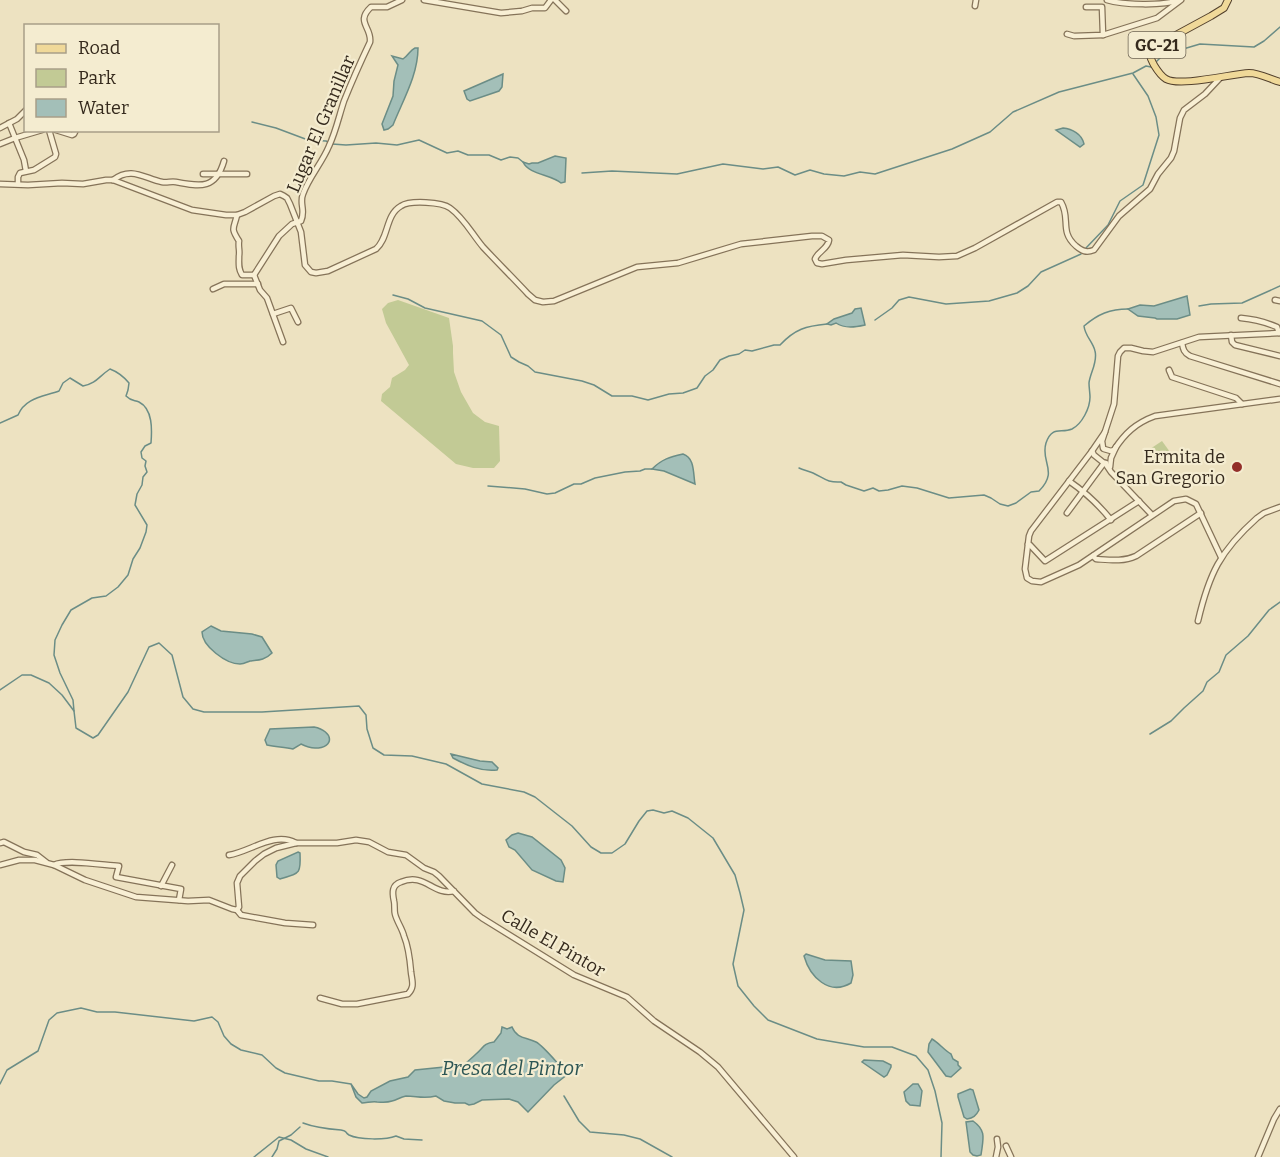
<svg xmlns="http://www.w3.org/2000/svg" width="1280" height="1157" font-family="Bitter,serif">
<rect width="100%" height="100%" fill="#ede2c1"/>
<g fill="#c2ca95">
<polygon points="398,300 449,318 453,346 453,353 454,372 461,392 473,413 485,422 499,426 500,461 494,468 473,468 456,464 381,401 382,394 390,387 392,378 405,370 409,365 386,323 382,309 388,303"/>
<polygon points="1162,441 1170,452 1153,464 1144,453"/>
</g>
<g fill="#a3bfb8" stroke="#6b8d86" stroke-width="1.5">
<path d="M 415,48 L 418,48 C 418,75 403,100 393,125 L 388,129 L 384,130 L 382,124 L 393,96 L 394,81 L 398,65 L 392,56 L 403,59 C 409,55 410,50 415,48 Z"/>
<polygon points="503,74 502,87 499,91 470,101 467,99 464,91"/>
<path d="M 1063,128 C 1072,129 1082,134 1084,144 L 1080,147 L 1056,130 Z"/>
<path d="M 555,156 L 566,158 L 565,182 L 561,183 C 551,174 529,175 523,162 L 529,164 L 532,163 L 538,163 Z"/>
<polygon points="1187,296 1190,315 1177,319 1157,319 1155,318 1138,316 1128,309 1140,305 1154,306"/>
<path d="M 861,308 L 865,325 C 856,327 845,329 836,323 L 831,325 L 827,324 L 834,319 L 852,313 L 855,309 Z"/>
<path d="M 683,454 C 695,458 693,473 695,484 L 664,471 L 652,469 C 662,459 670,457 683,454 Z"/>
<path d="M 211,626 L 221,631 L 252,634 L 262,637 L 272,653 C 265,660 259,660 250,661 C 247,662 244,664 240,664 C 226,664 202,646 202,632 Z"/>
<path d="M 314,727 C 334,731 335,748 315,748 C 311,748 305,746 301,744 L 293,749 C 284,747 276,747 267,745 L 265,740 L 270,729 Z"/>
<path d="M 451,754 L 480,761 L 492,762 L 498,768 L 497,770 C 481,772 466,765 453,758 Z"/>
<polygon points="518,833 532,837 561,860 565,868 563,882 556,881 532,870 515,850 509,847 506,840 512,835"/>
<path d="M 298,852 L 300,853 C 301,874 300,873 280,879 L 277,877 L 276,865 L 278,861 Z"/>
<path d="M 806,954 L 825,960 L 851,961 L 853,975 L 851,983 C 829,996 810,977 804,956 Z"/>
<path d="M 502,1027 L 507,1029 L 512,1027 C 517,1039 526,1037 536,1042 C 544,1046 560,1067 568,1074 L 554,1085 L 528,1112 L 518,1102 L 509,1099 L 482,1100 L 474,1104 L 469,1105 L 465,1103 L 455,1103 L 444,1101 L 436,1096 C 423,1099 417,1096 406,1096 C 400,1097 397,1100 392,1101 C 386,1103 382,1102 377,1102 C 372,1101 367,1103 362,1103 L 356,1097 L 351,1084 L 358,1094 L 364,1098 L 367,1097 L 371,1091 L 390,1081 L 408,1077 L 415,1070 L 464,1065 C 468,1061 472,1058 476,1054 C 483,1048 484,1043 494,1042 L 501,1033 Z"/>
<path d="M 932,1039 C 939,1043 944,1050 951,1054 L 953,1059 L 958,1062 L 958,1065 L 961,1068 L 951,1077 L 946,1076 L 928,1052 L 929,1044 Z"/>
<polygon points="864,1060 883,1061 891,1065 891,1067 887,1075 884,1077 862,1062"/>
<polygon points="913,1084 918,1084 922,1091 920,1106 910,1105 906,1101 904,1092"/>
<path d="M 970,1089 L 973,1090 L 979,1110 C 976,1116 973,1118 967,1119 L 964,1117 L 958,1097 L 958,1094 Z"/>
<path d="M 973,1121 C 987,1131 983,1139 981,1155 L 977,1156 L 973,1155 L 970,1152 L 966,1122 Z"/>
</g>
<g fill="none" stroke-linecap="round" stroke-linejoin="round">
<g stroke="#6b8d86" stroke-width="1.5">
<polyline points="1157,61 1163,55 1200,44 1254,47 1264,41 1280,27"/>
<polyline points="252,122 276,128 308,140 326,141 328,142"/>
<polyline points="332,144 346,145 376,143 397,145 419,140 447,153 458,151 468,155 489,155 501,160 510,157 518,158 523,162"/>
<polyline points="582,173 612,171 677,174 723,164 763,169 778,167 795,175 810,170 824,174 844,176 860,172 875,174 952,149 990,132 1013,112 1059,92 1133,73 1146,66 1151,67"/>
<polyline points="1086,248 1108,225 1120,201 1143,185 1159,135 1156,117 1148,96 1133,74"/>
<path d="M 393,295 L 408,299 L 425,308 L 482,321 L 501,335 L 511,357 L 519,362 L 528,366 L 535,372 L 582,381 L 594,385 L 612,396 L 632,396 L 648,400 L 669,394 L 683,393 L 697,388 L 705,376 L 713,370 L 720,360 L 729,356 L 739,354 L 745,350 L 752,351 L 774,345 L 780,345 C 795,329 806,326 827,324"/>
<polyline points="1199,306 1211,304 1242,303 1280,286"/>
<polyline points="875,320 892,308 899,300 909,297 946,304 989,301 1017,293 1028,286 1041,272 1081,254"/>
<path d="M 0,423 L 18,415 C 25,398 42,397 59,391 L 63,383 L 70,378 L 83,386 C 97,383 98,377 110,369 C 118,372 124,377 129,383 L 128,390 L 126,396 C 131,401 133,400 139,402 C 153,409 152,430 151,443 L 145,446 L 141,452 L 142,458 L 146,461 L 145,466 L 147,472 L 143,477 L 142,485 L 137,494 L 135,505 L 147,525 L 146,532 L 140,548 L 133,559 L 128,575 L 118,587 L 106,596 L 92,598 L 71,610 L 62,625 L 55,640 L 54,655 L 60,673 L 73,700 L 74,711"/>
<path d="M 799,468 C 803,470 808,471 813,473 C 824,478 827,483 841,482 L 846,485 L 864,491 L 873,488 L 879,491 L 888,490 L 902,486 L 917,488 L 949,498 L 984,495 L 991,498 L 1000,504 L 1008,506 L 1016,503 L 1031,492 L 1039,491 C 1059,471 1040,462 1046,443 C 1052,425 1061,434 1072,429 C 1082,424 1090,408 1090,397 C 1090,393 1089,388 1089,383 C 1090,373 1098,362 1095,351 C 1093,342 1085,336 1084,326 C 1098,314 1110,309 1128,309"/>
<polyline points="488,486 525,489 547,494 555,493 574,484 581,484 595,478 625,472 640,471 645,469 652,469"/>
<polyline points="0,690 22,675 31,675 49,683 62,695 74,711 76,728 93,738 98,735 128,692 149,647 159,643 172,655 183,697 193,709 204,712 262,712 359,706 366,715 367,729 373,748 384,755 412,756 446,764 482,784 524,792 535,797 572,826 591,847 601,853 612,853 625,844 639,821 647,811 653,810 664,813 672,811 688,818 713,838 735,875 740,893 744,910 733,964 738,986 754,1006 768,1020 817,1039 864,1047 892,1047 916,1056 928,1070 935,1091 942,1123 941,1157"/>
<polyline points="1150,734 1171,721 1184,708 1203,691 1207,682 1219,672 1226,655 1248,636 1269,610 1280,602"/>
<polyline points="0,1084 7,1070 38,1051 49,1020 57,1013 81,1008 97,1012 115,1012 194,1021 212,1017 218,1022 224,1036 231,1044 241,1050 262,1055 276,1068 285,1073 319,1081 332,1081 351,1084"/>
<polyline points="564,1096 579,1121 590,1132 624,1135 640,1139 672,1157"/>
<path d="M 303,1123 C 316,1128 328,1129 341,1130 C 348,1131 344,1132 349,1135 C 359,1140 386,1140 396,1136 L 404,1139 L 422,1140"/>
<polyline points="254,1157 279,1137 291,1140 306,1149 328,1157"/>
<polyline points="272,1157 277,1149 279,1141 291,1135 300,1127"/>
</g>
<defs>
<g id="minor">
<polyline points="424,0 501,13 522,11 532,8 545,8 551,0"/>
<polyline points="555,0 566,11"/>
<path d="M 1107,0 C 1122,5 1164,6 1179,0"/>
<polyline points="975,6 976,0"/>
<polyline points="1086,7 1102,7 1103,35"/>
<polyline points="1067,34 1074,36 1103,35 1157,18 1181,0"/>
<polyline points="9,123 24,160 26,171"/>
<polyline points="0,128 17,119 26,110"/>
<polyline points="56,130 72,135 74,134 76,130"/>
<polyline points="0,144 15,138 42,130"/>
<polyline points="203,174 247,174"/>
<path d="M 113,180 C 131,166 144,178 162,182 C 167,183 171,181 176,182 C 201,187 216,189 224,161"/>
<path d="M 0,184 L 28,185 L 62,183 L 83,184 L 106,180 L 113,180 L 192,210 L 226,215 L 237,215 L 245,212 L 274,196 L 280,194 L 284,196 L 287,198 L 290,204 L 301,232 L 305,265 L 311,272 L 316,273 L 328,271 L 376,249 C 389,238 385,215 401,206 C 410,200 442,202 450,208 C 464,218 472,234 483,247 C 498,263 513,278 528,294 L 535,300 L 543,302 L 554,301 L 637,267 L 678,263 L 741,244 L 812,236 L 822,236 L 829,240 C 828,249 818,251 815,259 L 817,263 L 822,264 L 846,260 L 903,255 L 939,257 L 957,256 L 975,248 L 1057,202 L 1061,202 C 1071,219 1059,231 1076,246 C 1082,251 1086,253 1094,250 L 1119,216 L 1150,189 L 1158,174 L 1171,158 L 1174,151 L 1180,118 L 1184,110 L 1205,94 L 1220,78"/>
<polyline points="18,184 18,177 20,173 34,170 55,157 56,154 49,130"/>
<path d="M 237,215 C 234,229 230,227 239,241 C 238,247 240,250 239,256 C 239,264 238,268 242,275 L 254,275"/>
<path d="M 254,275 L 279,236 L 292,224 L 301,221 C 306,210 299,204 303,194 C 309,177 322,163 329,146 C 336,131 339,116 344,101 C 352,81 361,61 370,42 C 372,27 355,22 371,7 L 387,7 L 402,0"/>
<polyline points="254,275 260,290 267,298 283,342"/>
<polyline points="213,289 224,284 258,284"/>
<polyline points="1275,300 1280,301"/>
<polyline points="273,314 291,308 298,322"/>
<path d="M 1241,318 C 1253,319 1265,322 1277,327 L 1279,333"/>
<polyline points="1231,335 1232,342 1235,345 1280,356"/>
<path d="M 1182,343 C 1183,349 1184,353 1190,356 L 1280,384"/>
<polyline points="1169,370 1172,377 1236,398 1242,404"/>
<polyline points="1105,432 1092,451 1031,531 1029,536 1025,569 1027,578 1032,581 1041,582 1079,565 1174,501 1186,499 1196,504 1221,557"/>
<polyline points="1103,448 1102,441 1114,404 1118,356 1120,352 1124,348 1131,348 1143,351 1153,352 1199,337 1280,333"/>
<path d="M 1104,449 L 1111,451 L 1114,450 C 1125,433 1136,423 1155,416 L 1280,399"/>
<polyline points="1092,451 1094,455 1104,463 1106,463"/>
<polyline points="1105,463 1111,472 1152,515"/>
<polyline points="1110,467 1111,458 1116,447"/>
<path d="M 1069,481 C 1085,492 1099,505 1111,520"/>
<polyline points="1067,513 1104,463"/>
<polyline points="1028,544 1030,545 1045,561 1139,501"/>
<path d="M 1093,556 L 1096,559 C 1110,560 1123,562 1136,556 L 1201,513"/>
<path d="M 1198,621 C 1209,574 1220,551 1257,518 L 1264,513 L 1280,507"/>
<polyline points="0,843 4,842 24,852 37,855 46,862"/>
<path d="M 229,855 C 250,852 274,831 296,843"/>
<polyline points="0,865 19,860 35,860 54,865 85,880 136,897 188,901 209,900 232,909 237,910 239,907 237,883 240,876 255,861 264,854 276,848 296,843 337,843 356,840 369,842 388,852 406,855 424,868 434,872 439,876 475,913 482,918 574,975 627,997 654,1021 700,1052 718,1067 794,1157"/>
<path d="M 54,865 C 66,859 103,865 119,866 L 116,877 L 181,889 L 179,900"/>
<polyline points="161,886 172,865"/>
<polyline points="237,910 241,915 285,923 313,925"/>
<path d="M 320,998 L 342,1004 L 357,1004 L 408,994 C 415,987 412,981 411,972 C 410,960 409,948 404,936 C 402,928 397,922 395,914 C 394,910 395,905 394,901 C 392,892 392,885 401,882 C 425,872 433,896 454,891"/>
<polyline points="1006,1146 1011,1157"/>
<polyline points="996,1157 998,1147 997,1139"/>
<polyline points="1258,1157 1274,1119 1280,1109"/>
</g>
<path id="major" d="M 1228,0 L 1224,8 L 1211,16 L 1152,48 C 1148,55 1151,59 1154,65 C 1157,70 1161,76 1166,79 C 1180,87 1231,74 1249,73 C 1259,73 1270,79 1280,82"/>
</defs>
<use href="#minor" stroke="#857359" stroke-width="7"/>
<use href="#major" stroke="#53412d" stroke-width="8"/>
<use href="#minor" stroke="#f8efd4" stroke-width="4.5"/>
<use href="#major" stroke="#f0d999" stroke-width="6"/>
</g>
<circle fill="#932f2a" stroke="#f4ecd0" stroke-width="2" cx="1237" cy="467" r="6"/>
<g text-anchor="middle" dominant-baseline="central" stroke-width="4.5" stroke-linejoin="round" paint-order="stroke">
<rect fill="#f4ecd0" stroke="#6e6453" stroke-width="1.5" x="1128.5" y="32" width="57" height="26" rx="4.5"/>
<g font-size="16" font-weight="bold" fill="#352a1d">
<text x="1157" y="45">GC-21</text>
</g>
<g font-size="18" fill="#352a1d" stroke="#f4ecd0">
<text transform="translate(321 124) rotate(-67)">Lugar El Granillar</text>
<text transform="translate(553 943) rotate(30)">Calle El Pintor</text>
</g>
<g font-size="18" fill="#352a1d" stroke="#f4ecd0" text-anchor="end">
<text x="1225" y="457">Ermita de<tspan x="1225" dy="21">San Gregorio</tspan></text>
</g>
<g font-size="20" font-style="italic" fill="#2c5554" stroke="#f4ecd0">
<text x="512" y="1068">Presa del Pintor</text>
</g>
</g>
<rect x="24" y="24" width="195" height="108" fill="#f4ecd0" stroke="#a89e88" stroke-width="1.5"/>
<rect x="36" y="44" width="30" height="9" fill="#f0d999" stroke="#a89e88" stroke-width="1.5"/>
<text x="78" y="54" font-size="18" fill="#352a1d">Road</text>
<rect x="36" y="69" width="30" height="18" fill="#c2ca95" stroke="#a89e88" stroke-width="1.5"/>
<text x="78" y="84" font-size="18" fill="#352a1d">Park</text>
<rect x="36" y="99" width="30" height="18" fill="#a3bfb8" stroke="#a89e88" stroke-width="1.5"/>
<text x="78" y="114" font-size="18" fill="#352a1d">Water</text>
</svg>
